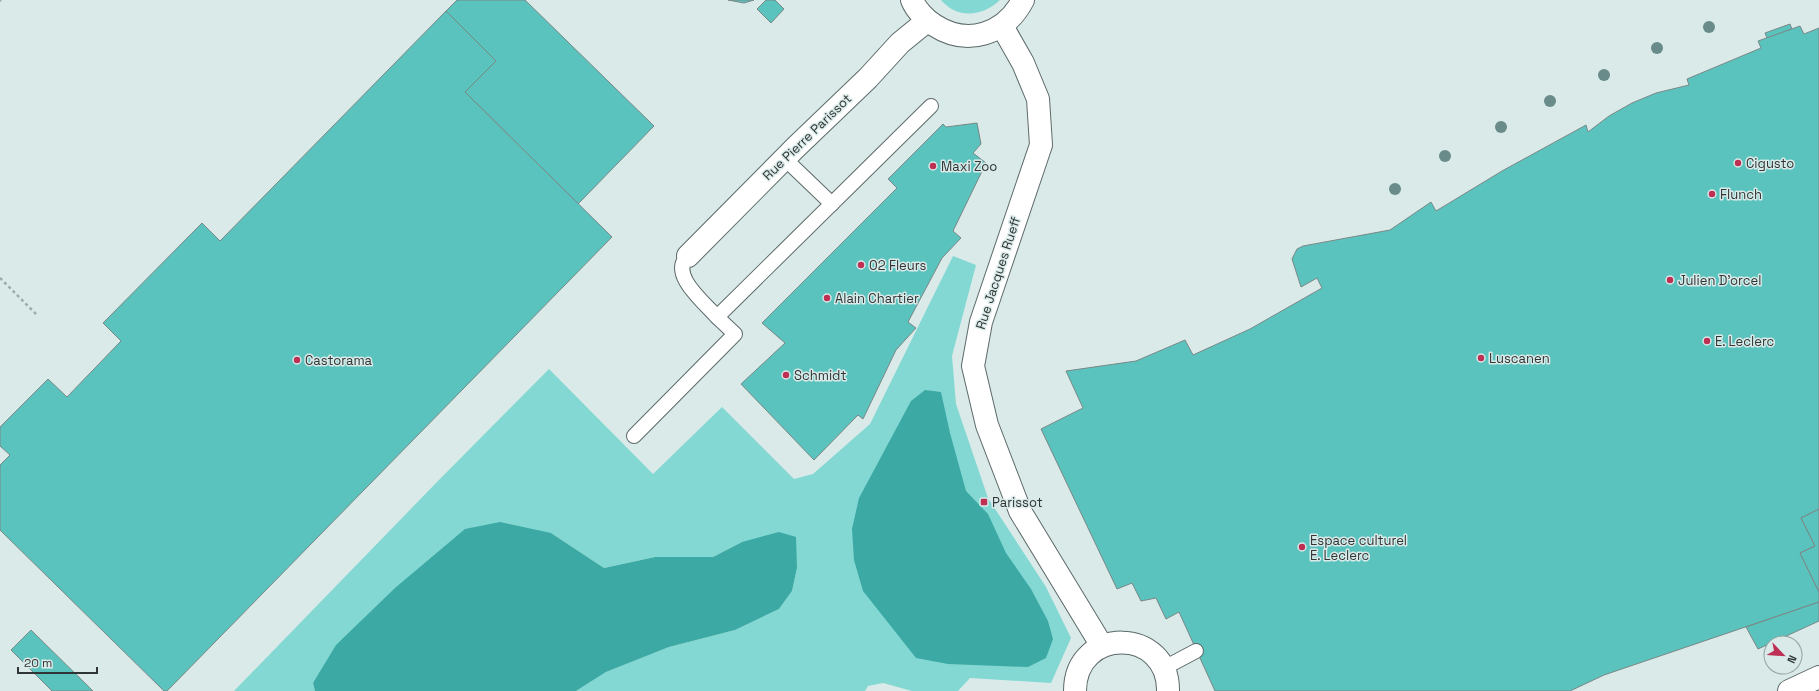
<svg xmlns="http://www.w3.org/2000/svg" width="1819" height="691" font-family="'Space Grotesk',sans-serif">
<rect width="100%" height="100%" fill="#daeae9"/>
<g fill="#83d8d3">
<path d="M 941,0 L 1000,0 C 983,16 958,20 941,0 Z"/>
<polygon points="953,256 976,265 952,356 956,404 988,498 1046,587 1071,638 1051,683 970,678 958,691 912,691 883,683 868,686 865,691 576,691 606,672 669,647 735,630 779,609 792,591 797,568 742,542 713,557 655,557 604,568 551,533 313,683 315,691 234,691 435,484 549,369 653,474 722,407 794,479 813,474 870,424"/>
</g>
<g fill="#3ca9a4">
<polygon points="925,390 941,392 950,433 966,491 988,514 1006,553 1031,589 1048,621 1053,639 1046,658 1028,667 948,664 916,658 863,591 854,560 852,529 859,498 911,401"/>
<polygon points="500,522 551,533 604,568 655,557 713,557 742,542 779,532 796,537 797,568 792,591 779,609 735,630 669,647 606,672 576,691 315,691 313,683 336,645 395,588 465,529"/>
</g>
<g fill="#5ac3be" stroke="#7a8887">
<polygon points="457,0 525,0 654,126 578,204 465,92 496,61 446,11"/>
<polygon points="728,0 754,0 744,3"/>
<polygon points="766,0 775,0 784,9 771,23 757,9"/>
<polygon points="446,11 496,61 465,92 612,237 167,691 164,691 0,530 0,465 10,455 0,446 0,427 48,379 67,397 121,341 103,323 202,223 220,241"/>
<polygon points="1790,24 1792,29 1767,38 1765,33"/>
<polygon points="1800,26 1804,34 1819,28 1819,509 1801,518 1815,546 1800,553 1819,592 1819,602 1604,675 1570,691 1215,691 1179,612 1166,619 1156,598 1141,601 1132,583 1117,589 1041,429 1083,408 1066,371 1136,361 1185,340 1193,355 1250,329 1322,288 1317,278 1301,287 1292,259 1297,249 1303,246 1390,230 1431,202 1436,211 1502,171 1586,125 1588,132 1609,116 1632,103 1656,93 1689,85 1687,79 1761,48 1758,41"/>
<polygon points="977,123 981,144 973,153 986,163 953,231 961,238 942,258 908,322 916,328 896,350 863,419 858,415 814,460 741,384 785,343 762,323 897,188 888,179 943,124 946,127"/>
<polygon points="1819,509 1819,592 1800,553 1815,546 1801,518"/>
<polygon points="1819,602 1819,621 1758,649 1746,627"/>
<polygon points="31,630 93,691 52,691 11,650"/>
</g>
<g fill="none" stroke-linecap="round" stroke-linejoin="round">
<defs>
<g id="lane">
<polyline points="784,158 832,204"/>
<path d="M 688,256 C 668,274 705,303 717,317"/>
<polyline points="634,436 735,334 717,317 931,106"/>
<polyline points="1164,668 1196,651"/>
</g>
<g id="street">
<polyline points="688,256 795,148 868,78 900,43 927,21"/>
<polyline points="1789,691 1819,677"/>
</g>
<g id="secondary">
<path d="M 912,0 C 916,10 926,20 934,25 C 968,47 1005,34 1023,0"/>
<polyline points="1002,26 1023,63 1038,99 1041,145 981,322 973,366 987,425 1020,511 1102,646"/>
<path d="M 1075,691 C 1075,626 1169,627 1168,691"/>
</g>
</defs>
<use href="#lane" stroke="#5c6a69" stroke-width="16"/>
<use href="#street" stroke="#5c6a69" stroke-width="24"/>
<use href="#secondary" stroke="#5c6a69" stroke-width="24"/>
<g stroke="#9facab" stroke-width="2.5" stroke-dasharray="3 3" stroke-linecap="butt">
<polyline points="0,1 1,0"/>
<polyline points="0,278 38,316"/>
</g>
<use href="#lane" stroke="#fff" stroke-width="14"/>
<use href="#street" stroke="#fff" stroke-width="22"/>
<use href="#secondary" stroke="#fff" stroke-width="22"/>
</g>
<g fill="#698b8a">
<circle cx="1709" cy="27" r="6"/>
<circle cx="1657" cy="48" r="6"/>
<circle cx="1604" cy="75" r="6"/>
<circle cx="1550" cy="101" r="6"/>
<circle cx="1501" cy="127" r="6"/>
<circle cx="1445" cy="156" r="6"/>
<circle cx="1395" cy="189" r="6"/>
</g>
<g fill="#be2f54" stroke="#daeae9" stroke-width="1.5">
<circle cx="1738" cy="163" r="4"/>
<circle cx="933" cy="166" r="4"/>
<circle cx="1712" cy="194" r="4"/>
<circle cx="861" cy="265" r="4"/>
<circle cx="1670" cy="280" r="4"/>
<circle cx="827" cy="298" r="4"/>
<circle cx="1707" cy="341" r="4"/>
<circle cx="1481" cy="358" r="4"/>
<circle cx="297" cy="360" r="4"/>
<circle cx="786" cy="375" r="4"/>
<rect x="980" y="498" width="8" height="8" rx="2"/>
<circle cx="1302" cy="547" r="4"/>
</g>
<g text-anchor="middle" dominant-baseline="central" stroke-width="3" stroke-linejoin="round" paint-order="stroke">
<g font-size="13" fill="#2e3534" stroke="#daeae9">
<text transform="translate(807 137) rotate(-44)">Rue Pierre Parissot</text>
<text transform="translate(998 273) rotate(-72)">Rue Jacques Rueff</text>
</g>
<g font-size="13" fill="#2e3534" stroke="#daeae9" text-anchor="start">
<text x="1746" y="163">Cigusto</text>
<text x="941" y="166">Maxi Zoo</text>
<text x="1720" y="194">Flunch</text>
<text x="869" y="265">O2 Fleurs</text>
<text x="1678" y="280">Julien D'orcel</text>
<text x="835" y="298">Alain Chartier</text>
<text x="1715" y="341">E. Leclerc</text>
<text x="1489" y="358">Luscanen</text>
<text x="305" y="360">Castorama</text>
<text x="794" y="375">Schmidt</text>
<text x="992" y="502">Parissot</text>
<text x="1310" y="540">Espace culturel<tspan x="1310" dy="15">E. Leclerc</tspan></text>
</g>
</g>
<g transform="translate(1783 655) rotate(115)"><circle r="19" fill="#daeae9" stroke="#95a2a1"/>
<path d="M0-3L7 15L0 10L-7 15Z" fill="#be2f54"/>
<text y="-6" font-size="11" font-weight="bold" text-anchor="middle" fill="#2e3534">N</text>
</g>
<path d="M18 667v6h79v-6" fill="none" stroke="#2e3534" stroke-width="2"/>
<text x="24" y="667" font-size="12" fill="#2e3534" stroke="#daeae9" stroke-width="3" paint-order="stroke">20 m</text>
</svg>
